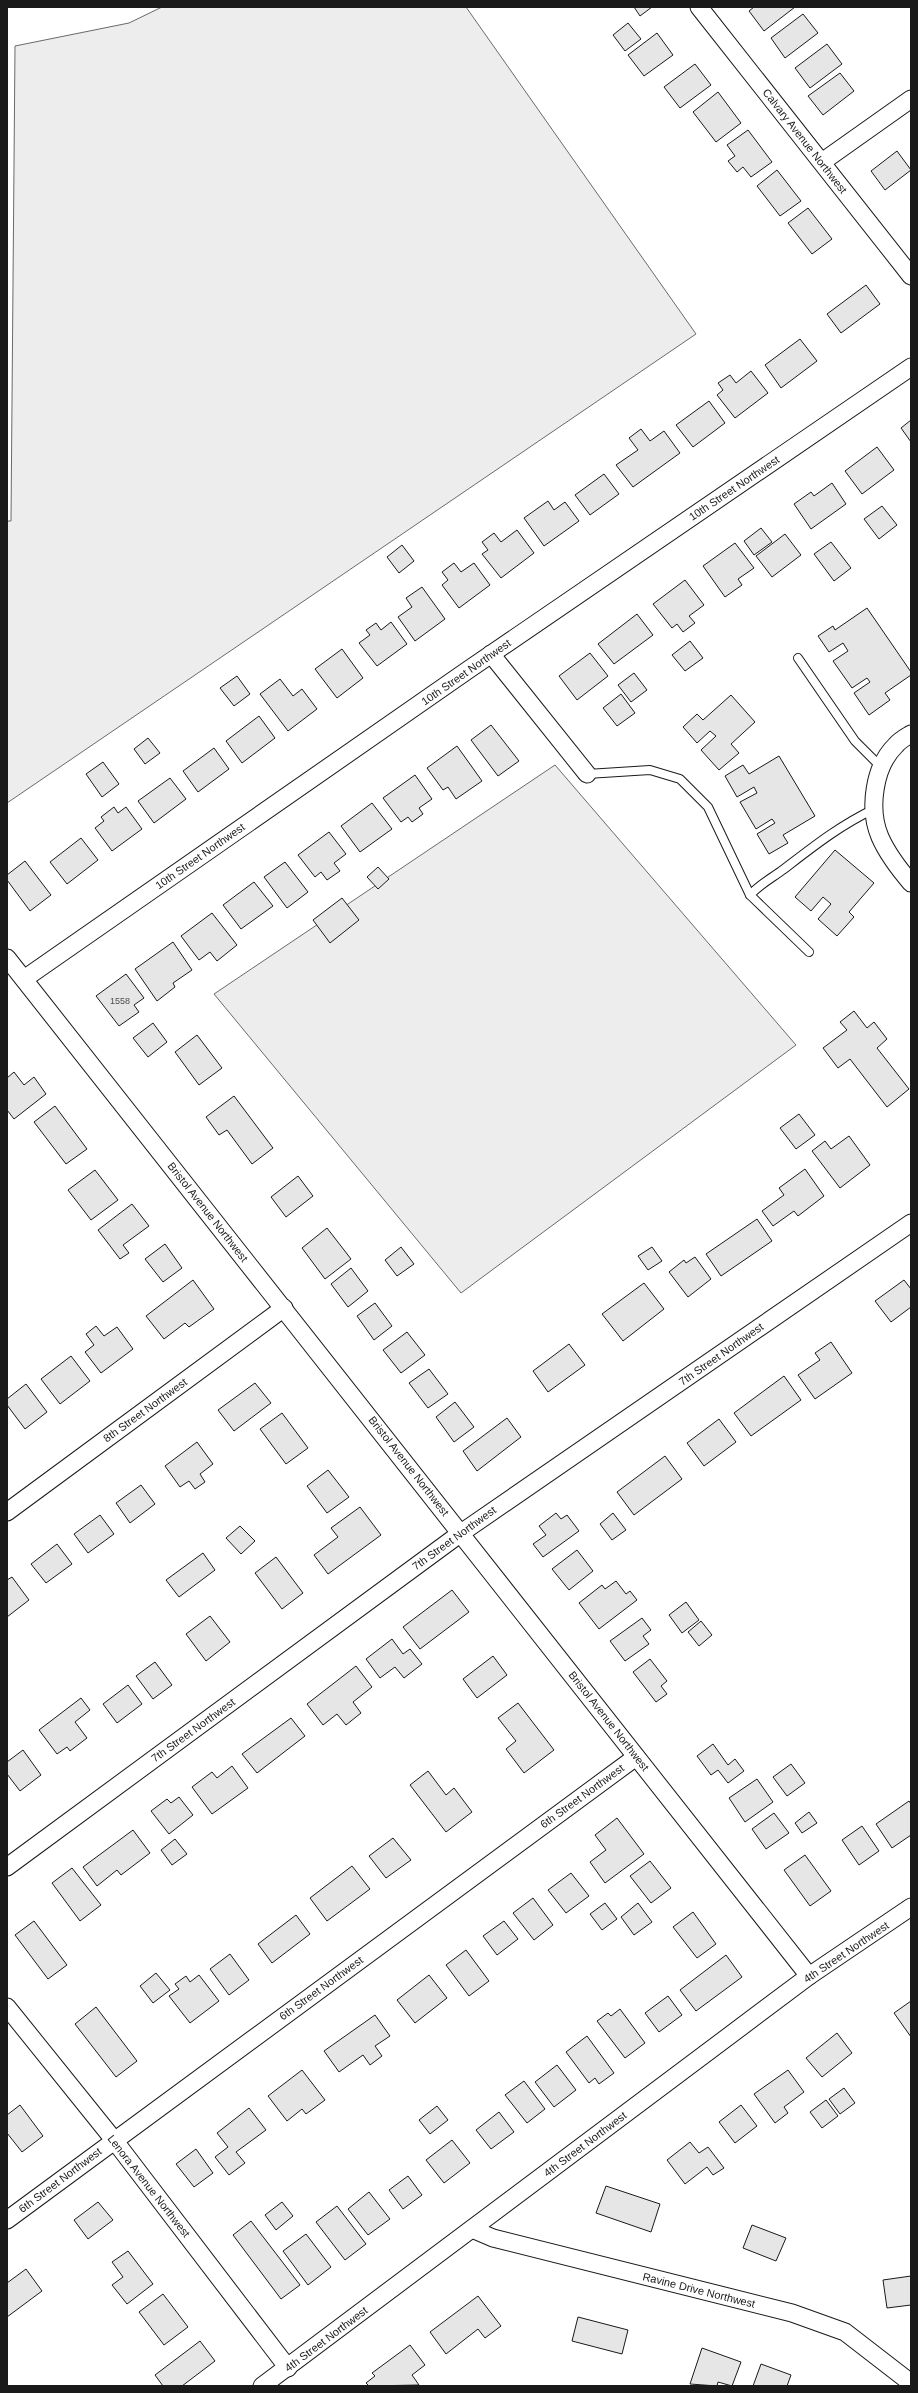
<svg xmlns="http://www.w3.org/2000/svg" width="918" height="2393" font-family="Arial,sans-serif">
<rect width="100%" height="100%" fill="#fff"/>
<g fill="#ededed" stroke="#6a6a6a">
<polygon points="162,7 466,7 696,334 7,803 7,521 11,521 15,46 129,23"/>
<polygon points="555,765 796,1045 461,1293 214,994"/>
</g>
<g fill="#e6e6e6" stroke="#1a1a1a">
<polygon points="634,7 652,7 640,16"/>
<polygon points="754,7 795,7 764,31 749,11"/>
<polygon points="803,14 818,33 785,58 771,38"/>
<polygon points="628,23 641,39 625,51 613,35"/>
<polygon points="657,33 673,55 644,76 628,55"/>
<polygon points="827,44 842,64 810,88 795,68"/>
<polygon points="695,64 711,85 680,108 664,87"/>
<polygon points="840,73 854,91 823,115 808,96"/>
<polygon points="718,92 741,123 716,142 693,112"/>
<polygon points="748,130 772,162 751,177 743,167 737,172 728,161 735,156 727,145"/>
<polygon points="897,151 911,170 885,190 871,171"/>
<polygon points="777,170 801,201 780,216 757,186"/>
<polygon points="808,208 832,239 812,254 788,223"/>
<polygon points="866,285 880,304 841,333 827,314"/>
<polygon points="800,339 817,361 781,388 765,365"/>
<polygon points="751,371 768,393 735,418 717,395 723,390 718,383 730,375 736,383"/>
<polygon points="709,401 725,423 693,447 676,425"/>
<polygon points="911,420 911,442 901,428"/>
<polygon points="641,429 650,441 664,431 680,453 633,487 616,465 638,450 629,438"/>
<polygon points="877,447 894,470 862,494 845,471"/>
<polygon points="604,474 619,494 590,515 575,495"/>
<polygon points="832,483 846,504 811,529 794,504 811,492 814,496"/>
<polygon points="548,501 554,510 565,502 579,521 544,546 524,518"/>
<polygon points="882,506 897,525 879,539 864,519"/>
<polygon points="761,528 772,542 754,555 744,541"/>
<polygon points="517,530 534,553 501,578 482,554 488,550 482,542 494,533 501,542"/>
<polygon points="785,534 801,555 772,577 756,556"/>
<polygon points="831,542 851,568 834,581 814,554"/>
<polygon points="735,543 754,568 738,579 742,585 725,597 703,566"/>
<polygon points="402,545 414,561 399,573 387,557"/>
<polygon points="454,563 461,572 474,563 490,585 459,608 442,585 448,580 442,572"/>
<polygon points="685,580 704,605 689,616 695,623 683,632 677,624 672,628 653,604"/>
<polygon points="422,587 445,619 415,641 398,617 412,607 406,598"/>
<polygon points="867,608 911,672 911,675 885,693 890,700 869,715 854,693 870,682 867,678 852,688 833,661 848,651 843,643 829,652 818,636 833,626 835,630"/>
<polygon points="637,614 653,635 614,664 598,644"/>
<polygon points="391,622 407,644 377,666 359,643 370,635 366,630 376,623 381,630"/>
<polygon points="690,641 703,658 685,671 672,655"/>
<polygon points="342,649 363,678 337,698 315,669"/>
<polygon points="590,653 608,676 577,700 559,676"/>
<polygon points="634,673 647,690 631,702 618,685"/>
<polygon points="237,676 250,694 234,706 220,688"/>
<polygon points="280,679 293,696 302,689 317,709 288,731 260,694"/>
<polygon points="621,694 635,713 617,726 603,708"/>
<polygon points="731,695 755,722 731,744 739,753 719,770 701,750 716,736 710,731 697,743 683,727 697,714 703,720"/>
<polygon points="259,716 275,738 242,763 226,741"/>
<polygon points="491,725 519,761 498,776 471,740"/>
<polygon points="148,738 160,753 145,764 134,749"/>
<polygon points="457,746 482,781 456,799 448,787 443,790 427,768"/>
<polygon points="214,748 229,769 198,792 183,771"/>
<polygon points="779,756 815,816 783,835 788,843 769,854 757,834 775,823 772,819 756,829 740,802 757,793 754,787 737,797 725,776 743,765 749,774"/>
<polygon points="103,762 119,784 102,797 86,774"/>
<polygon points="415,775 432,799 419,808 423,814 412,822 408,817 401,822 383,798"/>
<polygon points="170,778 186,799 154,823 138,801"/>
<polygon points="372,803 392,829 360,852 341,826"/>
<polygon points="114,807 118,813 126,807 142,829 112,851 95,828 104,821 101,817"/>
<polygon points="329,832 346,854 334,863 340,871 327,880 321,872 315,877 298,855"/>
<polygon points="81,838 98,860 67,884 50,862"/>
<polygon points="835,850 874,883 849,912 854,917 837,936 818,919 831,904 823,897 811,911 795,897"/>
<polygon points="25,861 51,895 30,911 7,880 7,875"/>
<polygon points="285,862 308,892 287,908 264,877"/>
<polygon points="378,867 389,879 378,889 367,877"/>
<polygon points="254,882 273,906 241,929 223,905"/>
<polygon points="342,898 359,920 330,943 313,920"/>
<polygon points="212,913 237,945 217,961 210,952 199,960 181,936"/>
<polygon points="173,942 192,970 173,983 175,987 157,1001 135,969"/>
<polygon points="126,974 144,998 134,1005 139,1012 119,1026 96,996"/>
<polygon points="854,1011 867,1028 874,1022 887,1039 877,1048 909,1089 887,1107 850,1059 838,1068 823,1048 847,1030 840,1022"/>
<polygon points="153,1023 167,1042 148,1057 133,1038"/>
<polygon points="197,1035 222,1068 199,1085 175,1052"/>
<polygon points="14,1072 24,1085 34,1077 46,1094 14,1119 7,1110 7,1078"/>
<polygon points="234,1096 273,1148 252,1164 227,1130 219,1135 206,1117"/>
<polygon points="55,1106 87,1149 66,1164 34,1122"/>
<polygon points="799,1114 815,1135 796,1149 780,1128"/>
<polygon points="849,1136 870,1165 840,1188 812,1151 825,1141 831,1149"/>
<polygon points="805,1169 824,1196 798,1216 794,1211 773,1226 762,1211 784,1195 779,1188"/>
<polygon points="95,1170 118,1200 91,1220 68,1190"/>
<polygon points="298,1176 313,1196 286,1217 271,1197"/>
<polygon points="132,1204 149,1226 123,1245 129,1253 120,1259 98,1230"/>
<polygon points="757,1219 772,1241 721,1276 706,1254"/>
<polygon points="327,1228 351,1259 325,1279 302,1248"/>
<polygon points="165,1244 182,1268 163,1282 145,1259"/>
<polygon points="401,1247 414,1264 397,1276 385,1260"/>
<polygon points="652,1247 662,1261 648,1270 638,1256"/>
<polygon points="695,1257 711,1279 688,1297 669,1272 684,1260 686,1263"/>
<polygon points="351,1268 368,1291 348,1307 331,1284"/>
<polygon points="193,1280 214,1309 189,1327 185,1323 164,1339 146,1316"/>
<polygon points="904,1280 911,1289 911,1307 891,1322 875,1301"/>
<polygon points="644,1283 664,1309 623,1341 602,1314"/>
<polygon points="375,1303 392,1326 374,1340 357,1316"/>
<polygon points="96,1326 104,1336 117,1327 133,1349 101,1373 85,1352 94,1345 86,1334"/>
<polygon points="407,1332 425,1355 401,1373 383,1350"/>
<polygon points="831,1342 852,1373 815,1399 798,1375 820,1360 815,1353"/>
<polygon points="569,1344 585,1365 548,1392 533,1371"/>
<polygon points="71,1356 90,1381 60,1404 41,1379"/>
<polygon points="429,1369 448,1394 428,1408 409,1383"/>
<polygon points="784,1376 801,1400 751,1436 734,1413"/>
<polygon points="255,1383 271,1403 234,1431 218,1410"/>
<polygon points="26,1384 47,1412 25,1429 7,1405 7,1399"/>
<polygon points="455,1402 474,1427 454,1442 436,1417"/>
<polygon points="282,1413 308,1448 286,1464 260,1429"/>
<polygon points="507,1418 521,1437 477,1471 463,1451"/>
<polygon points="719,1419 736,1442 704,1466 687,1443"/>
<polygon points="197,1442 213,1464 200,1474 205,1482 195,1489 189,1481 180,1487 165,1466"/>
<polygon points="665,1456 682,1479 634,1515 617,1492"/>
<polygon points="328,1470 349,1497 327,1513 307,1486"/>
<polygon points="141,1485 155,1504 130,1523 116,1503"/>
<polygon points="360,1507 381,1535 328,1574 314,1555 338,1537 331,1528"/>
<polygon points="556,1513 561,1519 567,1515 579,1531 543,1557 533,1544 546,1535 539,1526"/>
<polygon points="613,1513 626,1530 612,1540 600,1524"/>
<polygon points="100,1515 114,1534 88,1553 74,1534"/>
<polygon points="240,1526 255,1541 241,1554 226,1538"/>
<polygon points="57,1544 72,1564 46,1583 31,1564"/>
<polygon points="577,1550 593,1571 569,1590 552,1569"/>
<polygon points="203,1553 215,1570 179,1597 166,1580"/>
<polygon points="276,1557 303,1593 282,1609 255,1573"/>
<polygon points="12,1577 29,1600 7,1617 7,1580"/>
<polygon points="616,1581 626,1594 630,1591 637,1600 599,1629 579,1603 602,1585 605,1589"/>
<polygon points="452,1590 469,1612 420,1649 403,1627"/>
<polygon points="686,1602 699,1620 682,1633 669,1615"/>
<polygon points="210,1616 230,1642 206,1661 186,1634"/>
<polygon points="642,1618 651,1630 643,1636 649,1644 625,1661 610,1641"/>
<polygon points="701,1621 712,1635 699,1646 688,1632"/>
<polygon points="392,1639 403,1654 410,1649 422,1664 404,1678 395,1667 380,1678 366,1659"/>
<polygon points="493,1656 507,1675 477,1698 463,1679"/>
<polygon points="650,1659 667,1681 661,1686 667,1694 656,1702 633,1672"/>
<polygon points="155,1662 172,1685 153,1699 136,1676"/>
<polygon points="356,1666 372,1687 353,1702 361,1713 346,1725 337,1714 323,1725 307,1704"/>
<polygon points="128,1685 142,1704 117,1723 103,1704"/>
<polygon points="81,1698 90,1710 75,1722 87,1738 70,1751 67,1747 57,1754 39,1730"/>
<polygon points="518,1703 554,1750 524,1773 506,1749 516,1741 498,1718"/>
<polygon points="291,1718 305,1736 257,1773 242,1754"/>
<polygon points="713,1744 728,1765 735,1759 744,1771 728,1783 718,1770 711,1775 697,1756"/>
<polygon points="23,1750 41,1775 20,1791 7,1774 7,1762"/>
<polygon points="791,1764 805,1783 787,1796 773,1777"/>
<polygon points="232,1766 248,1788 212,1814 192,1787 212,1772 217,1778"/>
<polygon points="428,1771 446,1795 454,1788 472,1812 446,1832 410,1785"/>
<polygon points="757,1779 773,1802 745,1822 729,1798"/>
<polygon points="179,1797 193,1815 169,1834 151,1811 167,1799 171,1803"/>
<polygon points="909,1801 911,1804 911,1835 892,1848 876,1824"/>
<polygon points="809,1812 817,1823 802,1833 795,1823"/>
<polygon points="774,1813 789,1833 766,1849 752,1829"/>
<polygon points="617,1818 644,1854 605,1883 590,1862 606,1850 595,1835"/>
<polygon points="862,1826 879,1851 859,1865 842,1840"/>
<polygon points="133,1830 150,1853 121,1875 117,1870 97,1886 83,1867"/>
<polygon points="393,1838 411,1860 386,1878 369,1856"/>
<polygon points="175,1839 187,1854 172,1865 161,1850"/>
<polygon points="805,1855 831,1891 810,1906 784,1870"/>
<polygon points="650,1861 671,1888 651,1903 630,1876"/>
<polygon points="352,1866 370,1889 327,1921 310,1898"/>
<polygon points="72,1868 101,1905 80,1921 52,1883"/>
<polygon points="571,1873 589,1896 566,1913 548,1890"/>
<polygon points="533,1898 553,1925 534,1940 513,1913"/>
<polygon points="605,1903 617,1919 602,1930 590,1914"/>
<polygon points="638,1903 652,1922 634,1935 621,1917"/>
<polygon points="693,1912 716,1944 697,1958 673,1927"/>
<polygon points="296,1915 310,1934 272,1963 258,1944"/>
<polygon points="34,1921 67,1965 48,1979 15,1935"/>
<polygon points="504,1921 518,1939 497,1955 483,1936"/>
<polygon points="466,1950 489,1981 469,1996 446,1965"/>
<polygon points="230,1954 249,1980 229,1995 210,1969"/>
<polygon points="726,1955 742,1977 696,2011 680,1990"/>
<polygon points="156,1973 170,1990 153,2003 140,1986"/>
<polygon points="199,1975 219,2001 190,2023 169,1996 179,1989 175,1984 186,1976 190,1982"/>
<polygon points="429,1975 447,1998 415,2023 397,2000"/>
<polygon points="668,1996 682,2015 659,2032 645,2013"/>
<polygon points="911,2001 911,2037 894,2013"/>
<polygon points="96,2007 137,2061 116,2077 75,2024"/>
<polygon points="620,2009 645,2043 625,2058 597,2021 608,2013 611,2016"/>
<polygon points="375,2015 390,2036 375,2046 382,2056 370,2065 363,2055 339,2072 324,2051"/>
<polygon points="837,2033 852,2053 822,2077 806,2058"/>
<polygon points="587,2036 614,2073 599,2084 595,2078 589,2083 566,2052"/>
<polygon points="557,2065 576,2090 554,2107 535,2082"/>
<polygon points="302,2070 325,2100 306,2114 302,2109 287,2121 268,2096"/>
<polygon points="788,2070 804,2092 784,2107 788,2113 775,2123 754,2094"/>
<polygon points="524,2081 545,2109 527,2123 505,2095"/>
<polygon points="844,2088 855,2103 840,2114 829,2099"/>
<polygon points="826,2100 838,2116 822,2128 810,2112"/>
<polygon points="20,2105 43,2136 22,2152 7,2133 7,2115"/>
<polygon points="741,2105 757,2126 735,2143 719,2122"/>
<polygon points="437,2106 448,2120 430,2134 419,2120"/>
<polygon points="249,2108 266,2130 236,2152 245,2163 229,2175 215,2157 228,2147 217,2133"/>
<polygon points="499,2112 514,2132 491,2149 476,2130"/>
<polygon points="452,2140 470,2163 444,2183 426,2160"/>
<polygon points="690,2142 699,2153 708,2147 724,2168 713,2175 707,2167 685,2184 667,2160"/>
<polygon points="196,2149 213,2173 194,2187 176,2164"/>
<polygon points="408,2176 422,2195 403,2209 389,2190"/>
<polygon points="606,2186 660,2204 651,2232 596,2213"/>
<polygon points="369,2192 390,2219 368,2235 348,2209"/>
<polygon points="98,2202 113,2220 88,2239 74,2220"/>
<polygon points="282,2202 293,2216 276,2230 265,2215"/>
<polygon points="337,2206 366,2244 345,2260 316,2222"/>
<polygon points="251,2221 300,2285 281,2299 233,2235"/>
<polygon points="752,2225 786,2238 776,2261 743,2248"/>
<polygon points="306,2234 331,2267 308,2285 283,2251"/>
<polygon points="128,2251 153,2284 127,2304 112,2285 123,2277 112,2262"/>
<polygon points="26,2269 42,2291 7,2317 7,2283"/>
<polygon points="911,2276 911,2305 887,2308 883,2280"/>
<polygon points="163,2294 188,2327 164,2345 139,2312"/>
<polygon points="478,2296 501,2326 485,2338 478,2329 446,2354 430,2332"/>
<polygon points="578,2317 628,2330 622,2354 572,2341"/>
<polygon points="200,2341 215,2361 182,2386 163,2386 155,2375"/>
<polygon points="410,2345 425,2365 412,2375 419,2385 369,2386 366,2383 375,2376 372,2373"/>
<polygon points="702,2348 741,2362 732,2386 718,2382 717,2386 690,2384"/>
<polygon points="761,2364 791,2375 787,2386 753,2386"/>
</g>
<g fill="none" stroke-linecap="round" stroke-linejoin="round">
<defs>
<g id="lane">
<polyline points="798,658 855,741 882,768"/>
<polyline points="587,774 650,770 680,779 708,807 750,895 809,952"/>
<path d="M 750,895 C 760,884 772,878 784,869 C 814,846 839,826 874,809"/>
</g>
<g id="street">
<polyline points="699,7 911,276"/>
<polyline points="822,162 911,99"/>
<polyline points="491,654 587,774"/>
<path d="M 911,734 C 906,737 900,740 896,745 C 874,766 868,809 880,837 C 887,853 899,869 911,883"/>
<polyline points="7,958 809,1976"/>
<polyline points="24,979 468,670 911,367"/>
<polyline points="7,1512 284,1308"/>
<polyline points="7,1867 461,1533 911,1223"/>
<polyline points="7,2007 114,2140 288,2368"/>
<polyline points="7,2220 636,1757"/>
<polyline points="472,2229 493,2238 792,2313 845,2332 911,2383"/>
<polyline points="262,2386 809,1976 911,1907"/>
</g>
</defs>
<use href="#lane" stroke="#1a1a1a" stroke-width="10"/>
<use href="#street" stroke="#1a1a1a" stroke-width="19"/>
<use href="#lane" stroke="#fff" stroke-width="8"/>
<use href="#street" stroke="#fff" stroke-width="17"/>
</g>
<g text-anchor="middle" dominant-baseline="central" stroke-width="3" stroke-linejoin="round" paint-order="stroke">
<g font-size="9" fill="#4d4d4d">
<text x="120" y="1001">1558</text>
</g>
<g font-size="11" fill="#1a1a1a" stroke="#fff">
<text transform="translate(805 141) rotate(52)">Calvary Avenue Northwest</text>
<text transform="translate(734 488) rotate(-34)">10th Street Northwest</text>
<text transform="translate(466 672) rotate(-35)">10th Street Northwest</text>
<text transform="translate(200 856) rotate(-35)">10th Street Northwest</text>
<text transform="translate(208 1212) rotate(52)">Bristol Avenue Northwest</text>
<text transform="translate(721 1354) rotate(-35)">7th Street Northwest</text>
<text transform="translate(145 1410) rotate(-36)">8th Street Northwest</text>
<text transform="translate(409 1466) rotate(52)">Bristol Avenue Northwest</text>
<text transform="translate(454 1538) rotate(-36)">7th Street Northwest</text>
<text transform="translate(609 1721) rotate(52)">Bristol Avenue Northwest</text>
<text transform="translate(193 1730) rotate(-36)">7th Street Northwest</text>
<text transform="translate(582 1796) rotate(-36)">6th Street Northwest</text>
<text transform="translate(846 1952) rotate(-34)">4th Street Northwest</text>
<text transform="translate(321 1988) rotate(-36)">6th Street Northwest</text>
<text transform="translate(585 2144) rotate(-37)">4th Street Northwest</text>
<text transform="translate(60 2180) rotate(-37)">6th Street Northwest</text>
<text transform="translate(149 2186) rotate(52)">Lenora Avenue Northwest</text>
<text transform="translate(699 2290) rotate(14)">Ravine Drive Northwest</text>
<text transform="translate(326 2339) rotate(-37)">4th Street Northwest</text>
</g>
</g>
<rect width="918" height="2393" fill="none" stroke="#1a1a1a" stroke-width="16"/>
</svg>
